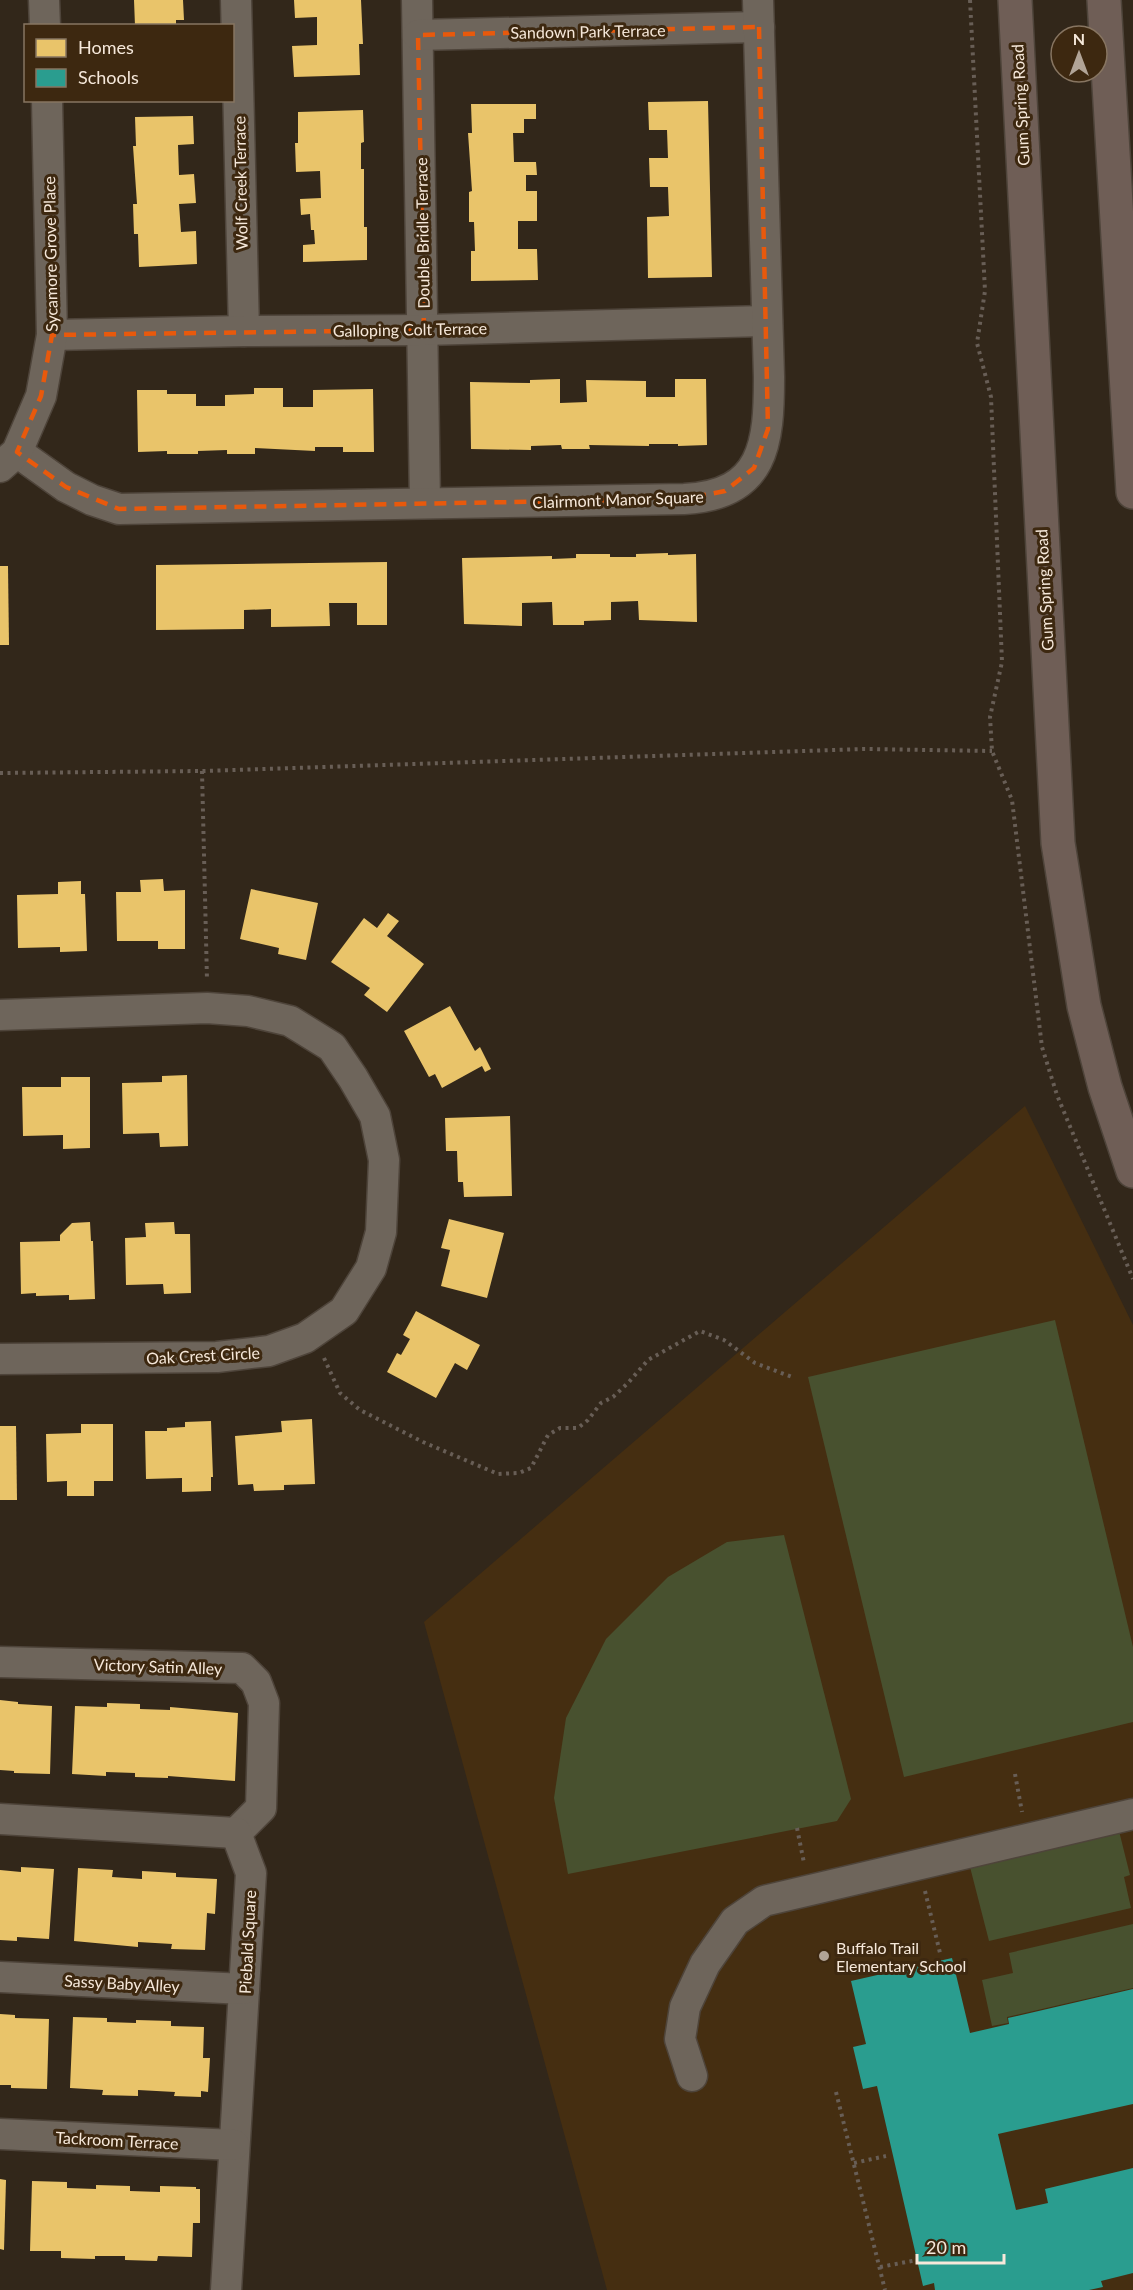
<svg xmlns="http://www.w3.org/2000/svg" width="1133" height="2290" font-family="Lato,sans-serif">
<rect width="100%" height="100%" fill="#32271a"/>
<polygon fill="#452e11" points="1025,1106 1133,1325 1133,2290 607,2290 424,1622"/>
<g fill="#48512f">
<polygon points="1055,1320 1133,1647 1133,1722 904,1777 808,1377"/>
<polygon points="784,1535 851,1799 837,1821 568,1874 554,1798 566,1718 606,1639 668,1577 727,1542"/>
<polygon points="1119,1831 1130,1875 1124,1877 1131,1908 989,1941 970,1867"/>
<polygon points="1133,1924 1133,1988 1007,2017 1008,2023 992,2026 982,1980 1013,1973 1009,1953"/>
</g>
<g fill="#e9c46a">
<polygon points="134,0 183,0 184,20 176,20 176,26 135,26"/>
<polygon points="294,0 361,0 363,44 359,44 360,75 294,77 292,46 317,45 317,17 295,18"/>
<polygon points="708,101 712,277 648,278 647,217 669,216 668,187 650,187 649,158 668,158 667,130 649,130 648,102"/>
<polygon points="471,104 536,104 536,119 524,119 524,133 513,133 514,162 536,162 537,175 526,175 526,191 537,191 537,221 518,221 518,249 537,249 538,280 471,281 471,251 475,251 474,222 469,222 469,192 472,191 468,133 472,133"/>
<polygon points="363,110 364,142 361,143 361,169 364,169 364,227 367,227 367,260 303,262 303,245 315,244 314,230 311,230 310,214 301,215 300,199 321,198 320,171 296,172 295,143 298,143 298,112"/>
<polygon points="193,116 194,144 178,145 179,175 194,174 196,203 179,204 181,232 196,231 197,264 139,267 138,234 134,234 133,204 137,204 133,146 136,146 135,117"/>
<polygon points="560,379 560,403 587,402 586,380 646,381 646,397 675,397 675,379 706,379 707,445 678,446 678,444 649,444 649,446 589,445 590,449 562,449 561,445 531,446 531,450 471,449 470,382 530,383 530,380"/>
<polygon points="254,388 283,388 283,407 313,407 313,390 373,389 374,452 343,452 343,447 315,447 315,451 255,448 255,454 227,454 227,450 198,451 198,454 167,454 167,451 138,452 137,390 167,390 167,394 196,394 196,406 225,406 225,395 254,394"/>
<polygon points="668,553 668,555 696,554 697,622 639,620 638,601 611,602 611,620 584,621 584,625 553,625 552,602 522,603 522,626 464,624 462,558 552,556 552,559 576,558 576,554 610,554 610,557 636,557 636,554"/>
<polygon points="387,562 387,625 357,625 357,603 329,603 330,626 271,627 271,609 244,610 244,629 156,630 156,565"/>
<polygon points="0,566 8,566 9,645 0,645"/>
<polygon points="163,879 164,891 185,890 185,949 158,949 158,941 117,941 116,892 141,892 140,880"/>
<polygon points="81,881 81,894 85,894 87,951 60,952 60,947 18,948 17,895 58,894 58,882"/>
<polygon points="251,889 318,903 306,960 278,954 279,948 240,939"/>
<polygon points="388,913 399,921 387,936 424,964 387,1012 364,995 370,988 331,962 364,918 377,928"/>
<polygon points="450,1006 475,1051 480,1047 491,1069 485,1072 482,1066 442,1088 435,1074 429,1077 404,1031"/>
<polygon points="187,1075 188,1146 160,1147 159,1133 123,1134 122,1083 162,1082 162,1076"/>
<polygon points="61,1077 90,1077 90,1148 63,1149 63,1135 23,1136 22,1087 61,1087"/>
<polygon points="510,1116 512,1196 464,1197 463,1182 458,1182 457,1151 446,1151 445,1118"/>
<polygon points="449,1219 504,1233 487,1298 441,1286 450,1250 441,1248"/>
<polygon points="90,1222 91,1241 93,1241 95,1299 69,1300 69,1295 36,1296 36,1293 21,1294 20,1242 60,1241 60,1235 72,1223"/>
<polygon points="174,1222 175,1234 190,1234 191,1293 164,1294 163,1284 126,1285 125,1238 146,1237 145,1223"/>
<polygon points="416,1311 480,1345 467,1370 455,1363 436,1398 387,1372 397,1353 401,1355 410,1339 403,1335"/>
<polygon points="312,1419 315,1484 284,1485 284,1490 254,1491 253,1484 238,1485 235,1436 282,1432 281,1421"/>
<polygon points="211,1421 213,1477 211,1477 211,1491 182,1492 182,1478 146,1479 145,1431 167,1431 167,1428 185,1427 185,1422"/>
<polygon points="81,1424 113,1424 113,1481 94,1481 94,1496 67,1496 67,1481 47,1482 46,1434 81,1433"/>
<polygon points="0,1426 16,1426 17,1500 0,1500"/>
<polygon points="0,1700 18,1702 18,1704 52,1706 50,1774 14,1773 14,1771 0,1770"/>
<polygon points="107,1703 140,1704 140,1709 170,1710 170,1707 238,1713 235,1781 168,1776 168,1778 135,1777 135,1773 106,1772 106,1776 72,1774 75,1706 107,1707"/>
<polygon points="21,1867 54,1869 49,1939 17,1937 17,1941 0,1940 0,1870 21,1872"/>
<polygon points="78,1868 113,1870 112,1877 142,1879 142,1871 176,1873 176,1877 217,1879 215,1914 207,1913 205,1950 171,1949 172,1944 138,1942 138,1947 74,1941"/>
<polygon points="0,2014 15,2015 15,2018 49,2019 47,2089 11,2088 11,2085 0,2085"/>
<polygon points="73,2017 107,2018 107,2022 136,2023 136,2020 171,2021 171,2026 204,2027 203,2058 210,2058 208,2092 201,2091 201,2097 174,2096 175,2092 138,2090 138,2096 102,2095 103,2090 70,2088"/>
<polygon points="0,2179 6,2180 4,2250 0,2249"/>
<polygon points="32,2181 67,2182 67,2188 96,2189 96,2185 130,2186 130,2191 160,2192 160,2186 196,2187 196,2189 200,2189 200,2223 193,2223 192,2257 158,2256 157,2261 125,2260 125,2256 95,2256 95,2259 61,2258 61,2251 30,2251"/>
</g>
<polygon fill="#2a9d8f" points="952,1958 970,2033 1009,2024 1008,2018 1133,1989 1133,2104 998,2134 1016,2210 1048,2203 1045,2189 1133,2168 1133,2273 1101,2281 1103,2287 1089,2290 935,2290 934,2283 923,2286 877,2086 863,2089 853,2047 866,2044 851,1981"/>
<g fill="none" stroke-linecap="round" stroke-linejoin="round">
<defs>
<g id="minor">
<polyline points="44,0 45,26"/>
<polyline points="236,0 244,331"/>
<polyline points="417,0 425,503"/>
<polyline points="418,35 759,27"/>
<polyline points="52,335 244,331 424,330 767,321"/>
<path d="M 17,452 L 66,487 L 92,500 L 119,509 L 684,499 C 765,495 769,443 769,377 L 758,0"/>
<polyline points="0,467 17,452 41,396 52,335 47,100"/>
<polyline points="0,1015 207,1008 248,1011 290,1021 332,1047 353,1078 375,1116 384,1160 381,1232 371,1268 344,1311 305,1338 269,1351 217,1357 0,1359"/>
<polyline points="0,1662 242,1668 256,1682 264,1703 261,1808 236,1833"/>
<polyline points="0,1819 236,1833 251,1873 226,2290"/>
<polyline points="0,1977 244,1989"/>
<polyline points="692,2076 680,2039 685,2007 705,1964 735,1921 764,1901 1133,1814"/>
<polyline points="0,2134 234,2145"/>
</g>
<g id="major">
<polyline points="1015,0 1058,843 1084,1006 1105,1087 1133,1171"/>
<polyline points="1104,0 1133,492"/>
</g>
</defs>
<use href="#minor" stroke="#4e443a" stroke-width="33"/>
<use href="#major" stroke="#4e443a" stroke-width="36"/>
<g stroke="#685e56" stroke-width="4" stroke-dasharray="3 4.5" stroke-linecap="butt">
<polyline points="970,0 985,291 977,343 991,397 1002,662 990,717 992,751 1012,800 1042,1047 1057,1095 1133,1279"/>
<polyline points="202,771 207,980"/>
<polyline points="0,773 202,771 865,749 992,751"/>
<polyline points="324,1358 340,1393 360,1410 423,1442 498,1474 519,1473 531,1468 548,1435 560,1428 578,1428 588,1420 601,1403 613,1397 628,1383 648,1360 700,1331 724,1340 755,1363 792,1377"/>
<polyline points="1015,1774 1022,1812"/>
<polyline points="797,1828 804,1863"/>
<polyline points="925,1891 940,1953"/>
<polyline points="836,2092 885,2290"/>
<polyline points="854,2163 886,2156"/>
<polyline points="880,2267 917,2260"/>
</g>
<use href="#minor" stroke="#6e655b" stroke-width="30"/>
<use href="#major" stroke="#6f5e56" stroke-width="33"/>
</g>
<path fill="none" stroke="#e8590c" stroke-width="4.5" stroke-dasharray="12 8" stroke-linejoin="round" d="M 759,27 L 768,429 L 754,468 L 725,491 L 684,499 L 119,509 L 66,487 L 17,452 L 41,396 L 52,335 L 424,330 L 418,35 Z"/>
<circle fill="#b1a497" stroke="#3d2810" stroke-width="2" cx="824" cy="1956" r="6"/>
<g text-anchor="middle" dominant-baseline="central" stroke-width="6" stroke-linejoin="round" paint-order="stroke">
<g font-size="16" fill="#f6e8da" stroke="#3d2810">
<text transform="translate(588 31) rotate(-1)">Sandown Park Terrace</text>
<text transform="translate(1020 105) rotate(-93)">Gum Spring Road</text>
<text transform="translate(240 183) rotate(-91)">Wolf Creek Terrace</text>
<text transform="translate(422 233) rotate(-91)">Double Bridle Terrace</text>
<text transform="translate(50 254) rotate(-91)">Sycamore Grove Place</text>
<text transform="translate(410 329) rotate(-1)">Galloping Colt Terrace</text>
<text transform="translate(618 499) rotate(-2)">Clairmont Manor Square</text>
<text transform="translate(1044 590) rotate(-93)">Gum Spring Road</text>
<text transform="translate(203 1355) rotate(-3)">Oak Crest Circle</text>
<text transform="translate(158 1666) rotate(2)">Victory Satin Alley</text>
<text transform="translate(247 1942) rotate(-87)">Piebald Square</text>
<text transform="translate(122 1983) rotate(3)">Sassy Baby Alley</text>
<text transform="translate(117 2140) rotate(3)">Tackroom Terrace</text>
</g>
<g font-size="16" fill="#f6e8da" stroke="#3d2810" text-anchor="start">
<text x="836" y="1947">Buffalo Trail<tspan x="836" dy="18">Elementary School</tspan></text>
</g>
</g>
<rect x="24" y="24" width="210" height="78" fill="#3d2810" stroke="#877561" stroke-width="1.5"/>
<rect x="36" y="39" width="30" height="18" fill="#e9c46a" stroke="#877561" stroke-width="1.5"/>
<text x="78" y="54" font-size="18" fill="#f6e8da">Homes</text>
<rect x="36" y="69" width="30" height="18" fill="#2a9d8f" stroke="#877561" stroke-width="1.5"/>
<text x="78" y="84" font-size="18" fill="#f6e8da">Schools</text>
<g transform="translate(1079 54)"><circle r="28" fill="#3d2810" stroke="#877561" stroke-width="1.5"/>
<path d="M0-4.5L10 22L0 15L-10 22Z" fill="#b1a497"/>
<text y="-9" font-size="16" font-weight="bold" text-anchor="middle" fill="#f6e8da">N</text>
</g>
<path d="M917 2254v9h87v-9" fill="none" stroke="#f6e8da" stroke-width="3"/>
<text x="926" y="2254" font-size="18" fill="#f6e8da" stroke="#3d2810" stroke-width="4.5" paint-order="stroke">20 m</text>
</svg>
